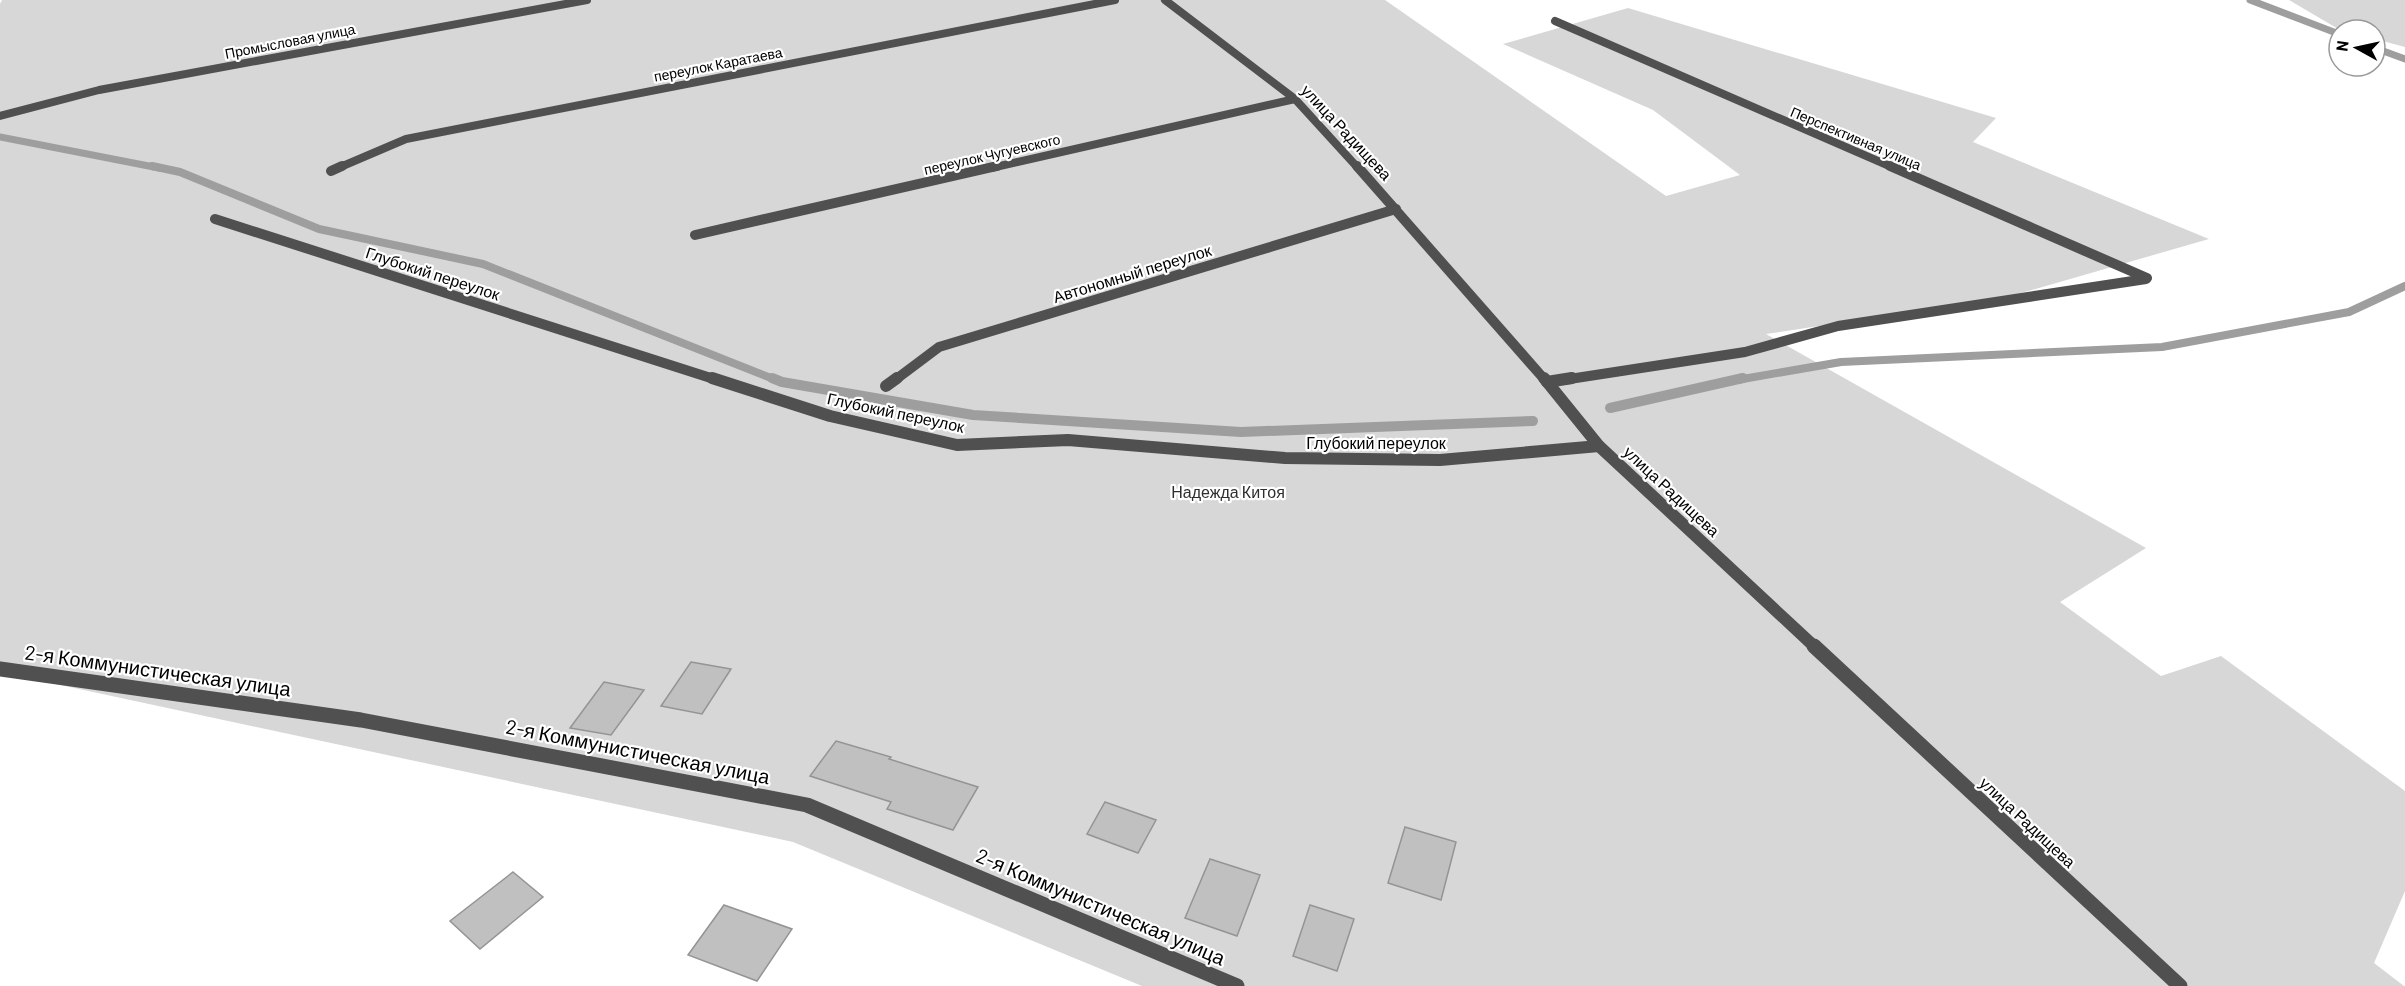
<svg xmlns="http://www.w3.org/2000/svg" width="2405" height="986" font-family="Barlow,sans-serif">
<rect width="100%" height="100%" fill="#fff"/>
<g fill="#d7d7d7">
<polygon points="2,0 1385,0 1666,196 1740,175 1653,110 1503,44 1628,8 1996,118 1973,142 2209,239 2004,298 1766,334 2146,548 2060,602 2161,676 2221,656 2405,791 2405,891 2374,963 2404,986 1142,986 793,842 0,672 0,4"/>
<polygon points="2289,0 2405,0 2405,47 2375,39 2375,30 2340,30"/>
</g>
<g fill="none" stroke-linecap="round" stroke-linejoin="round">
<g stroke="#9e9e9e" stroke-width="7">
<polyline points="2250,0 2339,34"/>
<polyline points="2375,48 2405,59"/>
<polyline points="0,137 159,168"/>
</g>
<g stroke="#9e9e9e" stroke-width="8">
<polyline points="152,166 180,172 319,229 483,264 776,380"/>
<polyline points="1737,380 1841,362 2162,347 2349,312 2405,286"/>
</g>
<g stroke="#9e9e9e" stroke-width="10">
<polyline points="772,378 782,382 973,415 1241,432 1533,421"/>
<polyline points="1610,408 1743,378"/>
</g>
</g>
<g fill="#c0c0c0" stroke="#949494" stroke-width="1.5">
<polygon points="691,662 731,669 702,714 661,706"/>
<polygon points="604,682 644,690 611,735 570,728"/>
<polygon points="836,741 891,757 889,759 978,787 953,830 887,809 891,802 810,776"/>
<polygon points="1105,802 1156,820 1138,853 1087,834"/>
<polygon points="1405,827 1456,842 1441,900 1388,883"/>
<polygon points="1210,859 1260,875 1237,936 1185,918"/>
<polygon points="513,872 543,897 480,949 450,921"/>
<polygon points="724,905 792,929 757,981 688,955"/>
<polygon points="1310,905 1354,919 1337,971 1293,956"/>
</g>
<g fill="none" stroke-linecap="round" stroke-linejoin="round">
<g stroke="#505050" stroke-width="8">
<polyline points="1165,0 1295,99 1358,168"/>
<polyline points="1555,21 1894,168"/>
<polyline points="0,116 99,90 587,0"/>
<polyline points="338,168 406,139 1115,0"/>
<polyline points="991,168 1295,99"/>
</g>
<g stroke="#505050" stroke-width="10">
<polyline points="1357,166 1545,380"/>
<polyline points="1890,166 2147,278"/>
<polyline points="331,171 342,166"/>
<polyline points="215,219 717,380"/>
<polyline points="695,235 997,166"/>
<polyline points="895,380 939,347 1396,209"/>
<polyline points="1563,380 1745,352 1838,326 2146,279"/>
</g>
<g stroke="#505050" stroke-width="12">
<polyline points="712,378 830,416 957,445 1068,440 1285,458 1440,460 1599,446"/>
<polyline points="1544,378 1599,446 1816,648"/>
<polyline points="1547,382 1572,378"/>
<polyline points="886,386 897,378"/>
</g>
<g stroke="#505050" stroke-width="15">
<polyline points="1814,646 2180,986"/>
<polyline points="0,669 361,720 807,805 1237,986"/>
</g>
</g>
<g text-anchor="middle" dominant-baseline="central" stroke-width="4.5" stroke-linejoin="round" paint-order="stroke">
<g font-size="14" fill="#000" stroke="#fff">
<text transform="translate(290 41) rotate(-11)">Промысловая улица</text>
<text transform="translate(718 64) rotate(-11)">переулок Каратаева</text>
<text transform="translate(1856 138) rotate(23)">Перспективная улица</text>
<text transform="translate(992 154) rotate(-13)">переулок Чугуевского</text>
</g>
<g font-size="16" fill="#000" stroke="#fff">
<text transform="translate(1347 132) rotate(47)">улица Радищева</text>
<text transform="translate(433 273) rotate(18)">Глубокий переулок</text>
<text transform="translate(1132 273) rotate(-17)">Автономный переулок</text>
<text transform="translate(896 412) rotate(12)">Глубокий переулок</text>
<text x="1376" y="442">Глубокий переулок</text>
<text transform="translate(1672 491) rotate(43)">улица Радищева</text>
<text transform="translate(2028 822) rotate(43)">улица Радищева</text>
</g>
<g font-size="16" fill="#2e2e2e" stroke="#fff">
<text x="1228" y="491">Надежда Китоя</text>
</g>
<g font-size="20" fill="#000" stroke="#fff">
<text transform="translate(158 670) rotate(8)">2-я Коммунистическая улица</text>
<text transform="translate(638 751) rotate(11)">2-я Коммунистическая улица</text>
<text transform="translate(1101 906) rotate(23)">2-я Коммунистическая улица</text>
</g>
</g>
<g transform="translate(2357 48) rotate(278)"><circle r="28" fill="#ffffff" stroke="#999999" stroke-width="1.5"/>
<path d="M0-4.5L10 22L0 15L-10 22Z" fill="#000000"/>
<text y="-9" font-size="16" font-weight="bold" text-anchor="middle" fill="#000000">N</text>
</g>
</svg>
